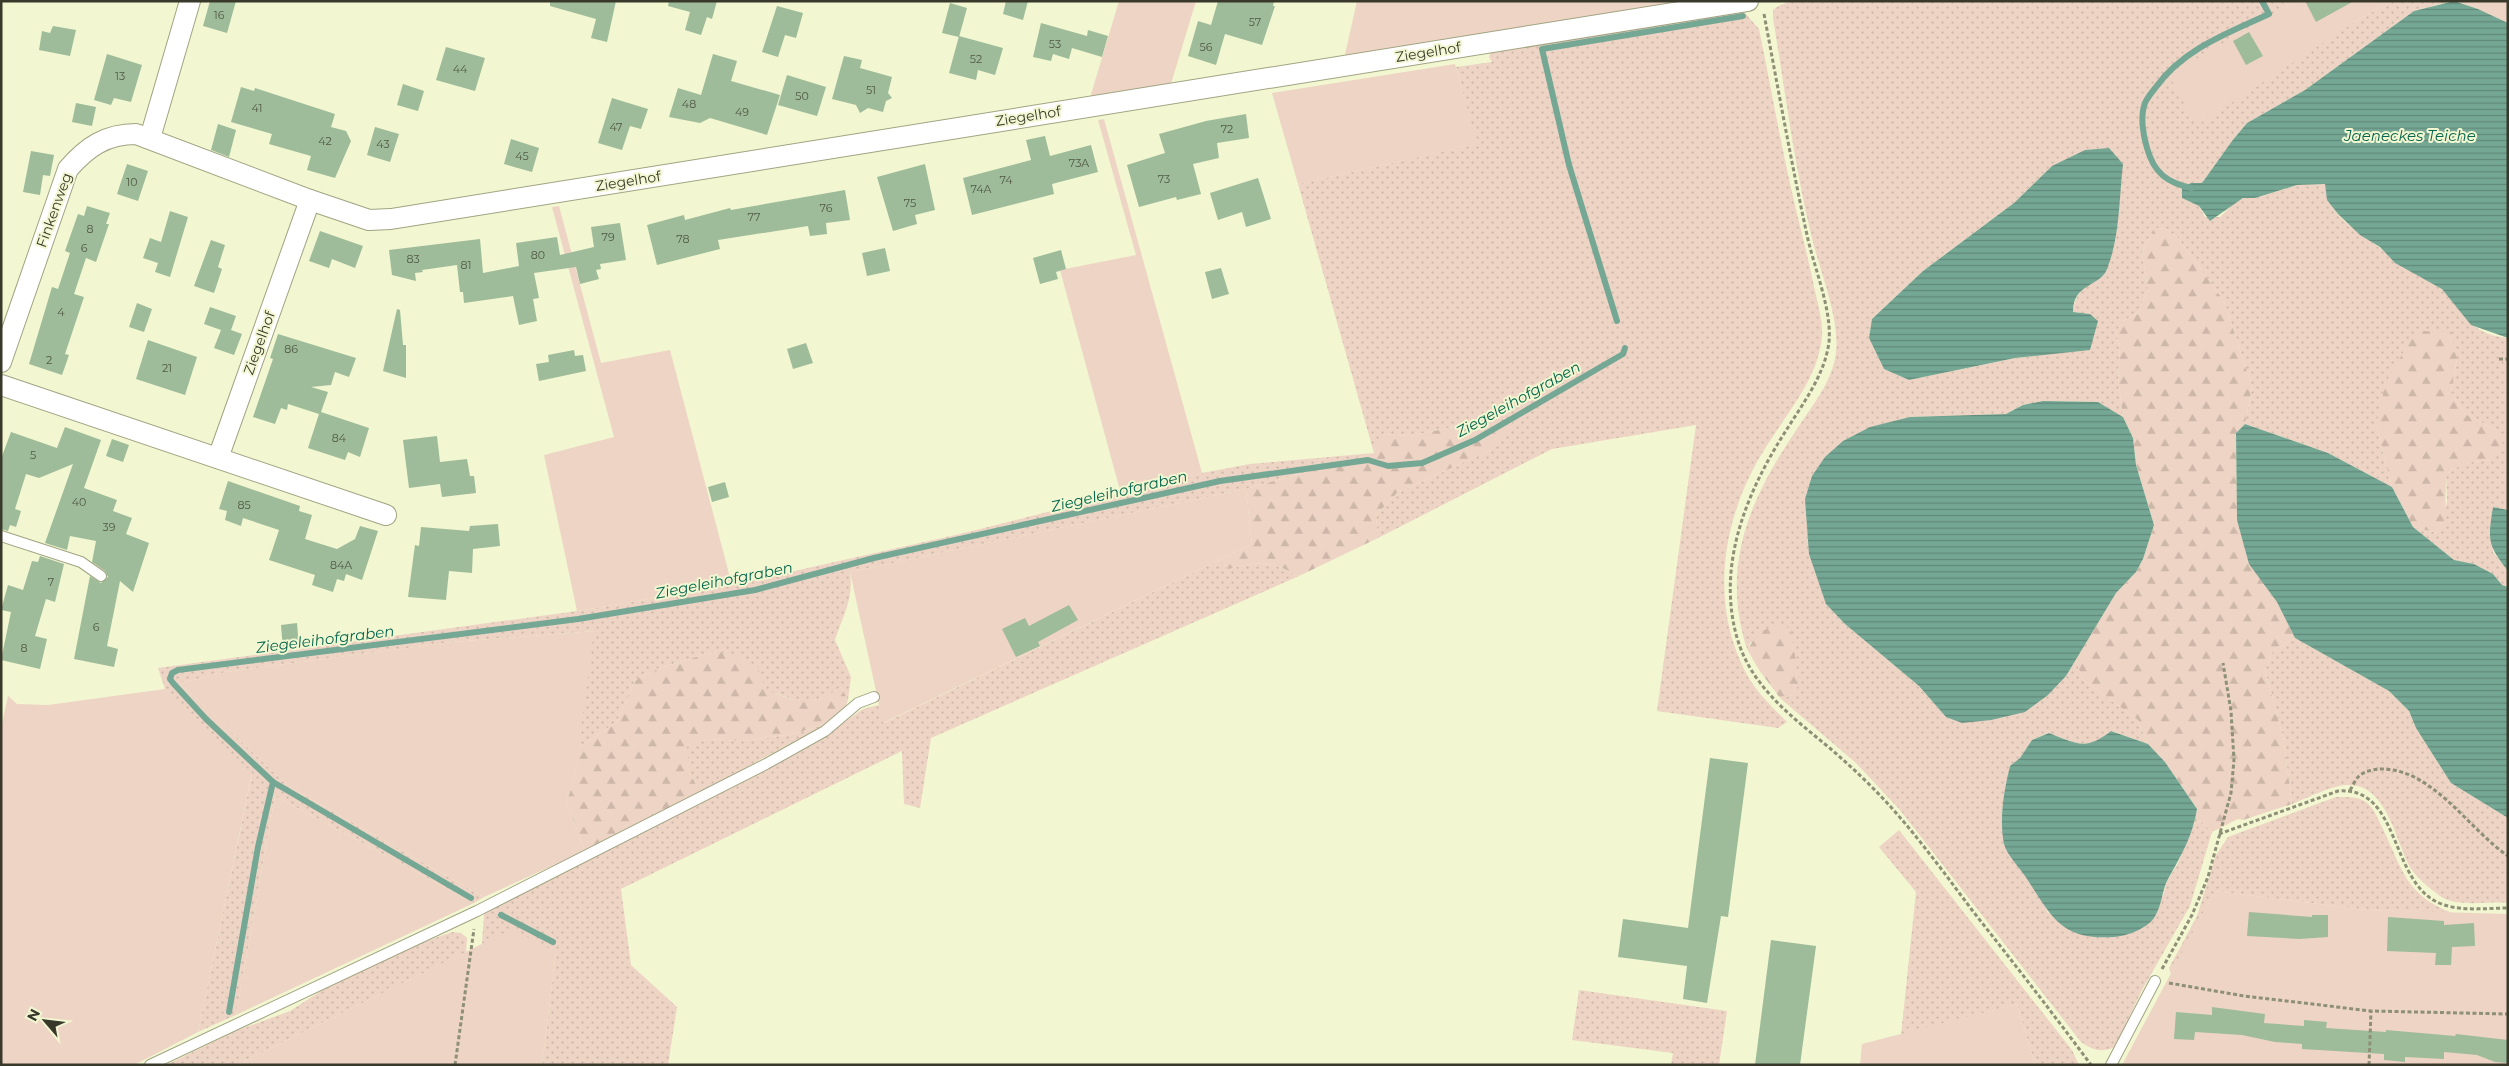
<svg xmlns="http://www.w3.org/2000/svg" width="2509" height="1066" font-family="Montserrat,sans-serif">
<defs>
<pattern id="grass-dots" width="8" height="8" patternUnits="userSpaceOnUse" patternTransform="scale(1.25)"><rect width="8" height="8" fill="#eed4c4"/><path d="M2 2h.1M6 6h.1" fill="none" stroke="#cdb7a9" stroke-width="1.8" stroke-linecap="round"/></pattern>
<pattern id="forest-firs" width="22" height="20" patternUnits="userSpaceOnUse" patternTransform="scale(1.25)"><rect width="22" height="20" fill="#eed4c4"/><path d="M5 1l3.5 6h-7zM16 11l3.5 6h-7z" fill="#cdb7a9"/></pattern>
<pattern id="water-rules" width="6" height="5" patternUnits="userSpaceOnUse" patternTransform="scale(1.25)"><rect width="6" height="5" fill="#75a795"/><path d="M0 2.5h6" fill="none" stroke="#61897a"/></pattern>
</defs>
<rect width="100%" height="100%" fill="#f2f6d1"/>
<g fill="url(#grass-dots)" fill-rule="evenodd">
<path d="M 1792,1 L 2295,1 L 2170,75 L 2355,22 L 2391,1 L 2452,1 L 2414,11 L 2305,90 L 2247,123 L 2232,141 L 2202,183 L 2191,183 L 2182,198 L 2199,206 L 2205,217 L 2220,217 L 2232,205 L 2243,198 L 2255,198 L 2297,185 L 2325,184 C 2330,220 2356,228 2380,248 C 2386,252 2390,259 2397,264 C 2411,273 2431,278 2443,290 C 2468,313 2467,334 2508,338 L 2508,510 L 2493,507 L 2493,552 L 2508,571 L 2508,587 L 2502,585 L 2493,574 L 2474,564 L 2454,560 L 2413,527 L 2438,533 L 2447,501 L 2446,474 L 2464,463 L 2491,460 L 2498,431 L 2465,414 L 2451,393 L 2457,358 L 2376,425 L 2392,487 L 2328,453 L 2245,424 L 2252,387 L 2224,301 L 2177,237 L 2165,229 L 2154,228 L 2142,253 L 2148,289 L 2138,313 L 2123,321 L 2116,332 L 2120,346 L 2118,378 L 2123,417 L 2098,402 L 2043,401 L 2023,405 L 2006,414 L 1910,417 L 1826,604 L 1845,624 L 1919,686 L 1946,717 L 2066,676 L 2076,659 L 2082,679 L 2138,720 L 2148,744 L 2112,731 C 2085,752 2077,743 2048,733 L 2032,740 L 2020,758 L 2010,766 L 2002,813 L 2048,913 L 2163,896 L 2167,881 L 2178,863 L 2194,824 L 2201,821 L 2212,832 L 2190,906 L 2142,990 L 2115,1047 C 2100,1053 2093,1050 2081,1042 L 1900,810 L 1856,763 L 1780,698 L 1793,695 L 1751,642 L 1747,649 C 1720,565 1750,498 1797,429 C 1812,406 1833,381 1836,352 C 1840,318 1819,269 1811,234 C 1794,163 1785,90 1773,18 L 1773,10 L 1780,5 ZM 2052,166 L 2106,271 C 2091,283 2074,291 2073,312 L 2090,314 L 2046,354 L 2015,358 L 1909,380 L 1884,369 L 1869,338 L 1872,319 L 1923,271 L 2014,203 Z"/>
<path d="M 1738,11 L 1745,13 L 1759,29 C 1770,82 1779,135 1791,188 C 1799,223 1808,257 1815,291 C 1818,305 1823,322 1822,336 C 1819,377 1787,413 1766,447 C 1723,514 1708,600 1746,673 C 1756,692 1772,707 1787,722 L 1778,728 L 1657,711 L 1696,425 L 1552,449 L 1378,538 L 1376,515 L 1397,493 L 1490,450 L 1497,418 L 1410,436 L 1383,434 L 1374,453 L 1246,489 L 850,572 C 854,599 843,615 835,640 L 851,677 L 848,700 L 841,687 L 828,696 L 804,703 L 765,690 L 716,651 L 660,668 L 635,680 L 617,722 L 578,748 L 593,631 L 453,642 L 226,672 L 180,683 L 288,786 L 484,897 L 474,903 L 275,796 L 236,1015 L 198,1032 L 252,774 L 165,689 L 158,668 L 577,611 L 732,585 L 960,534 L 1202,473 L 1250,464 L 1374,453 L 1298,184 L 1476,144 L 1456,67 L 1492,62 L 1489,57 L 1492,49 Z"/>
<path d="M 1219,560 L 1229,569 C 1262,561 1268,560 1299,576 L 931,738 L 920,808 L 904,804 L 902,751 L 621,889 L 631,965 L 677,1007 L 668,1065 L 542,1065 L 556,952 L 482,944 L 484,914 L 494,906 L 807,748 L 863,709 L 879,705 L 884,723 Z"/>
<path d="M 2295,638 L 2389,691 L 2409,711 L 2416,728 L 2451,783 L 2508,818 L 2508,903 C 2488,901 2461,907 2443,898 C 2434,892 2418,879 2412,870 C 2395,843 2388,782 2346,785 C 2331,786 2307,798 2292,804 L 2283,736 L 2265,670 L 2273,651 Z"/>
<polygon points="826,724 701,792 689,773 686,745 709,739 743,741 793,734"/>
<path d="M 2336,797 C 2346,797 2357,796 2366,802 C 2374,808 2378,819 2382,827 C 2402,868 2405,895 2452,913 L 2367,910 L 2215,891 L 2171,974 L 2169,968 L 2197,916 L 2216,855 L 2228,837 Z"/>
<polygon points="1899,830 2072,1050 2079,1065 2035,1065 2017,1004 1901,1035 1916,892 1879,847"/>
<polygon points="452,932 461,933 467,938 466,952 237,1065 166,1065 238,1030 290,1011 321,991 418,944"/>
<polygon points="1579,990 1727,1011 1719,1065 1671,1065 1673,1053 1572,1040"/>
</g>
<g fill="url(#forest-firs)">
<polygon points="2154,228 2165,229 2177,237 2224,301 2252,387 2245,424 2236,433 2237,520 2295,638 2273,651 2265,670 2283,736 2292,804 2243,820 2238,819 2212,832 2201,821 2194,824 2197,809 2165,762 2148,744 2138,720 2082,679 2076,659 2116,593 2136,572 2143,559 2154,525 2136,465 2133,438 2123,417 2118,378 2120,346 2116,332 2123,321 2138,313 2148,289 2142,253"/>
<polygon points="2423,331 2451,332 2457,358 2451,393 2465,414 2498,431 2505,438 2491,460 2464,463 2446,474 2445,522 2438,533 2413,527 2392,487 2376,425 2386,382 2411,339"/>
<path d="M 1497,418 L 1512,422 L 1513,430 L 1490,450 L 1397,493 L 1376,515 L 1378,538 L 1299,576 C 1268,560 1262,561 1229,569 L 1219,560 L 1252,544 L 1246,489 L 1374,453 L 1382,434 L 1410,436 Z"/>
<polygon points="1777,623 1791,629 1799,683 1794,695 1780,698 1759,670 1747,649 1761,632"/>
<path d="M 716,651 L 739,657 L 758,667 L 765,689 C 797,703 812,707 841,687 L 848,700 L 844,711 L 826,724 L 793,734 L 743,741 L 709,739 L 687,745 L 689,773 L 701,792 L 585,851 L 566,802 L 574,781 L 578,748 L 617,722 L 635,680 L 660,668 Z"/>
</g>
<g fill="#eed4c4">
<polygon points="1119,1 1196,1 1170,87 1090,98"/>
<polygon points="1357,1 1700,1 1344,59"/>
<polygon points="2295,1 2391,1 2355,22 2196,126 2169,75"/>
<polygon points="2454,1 2508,1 2508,23 2478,9"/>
<polygon points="1455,64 1477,144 1298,184 1272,93"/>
<polygon points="1104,119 1202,473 1121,494 1060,270 1136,255 1098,120"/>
<polygon points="559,206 601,363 670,350 732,585 577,611 544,455 614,437 552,207"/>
<polygon points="1246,489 1252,544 883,723 850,572"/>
<polygon points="594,631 574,781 566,802 585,851 484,897 288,786 180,683 226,672 453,642"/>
<polygon points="165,689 252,773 198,1032 134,1065 1,1065 1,728 8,696 17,704 48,705"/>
<polygon points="275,796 474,903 236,1015"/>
<polygon points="2215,891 2367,910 2508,914 2508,1065 2122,1065"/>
<polygon points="512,929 556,952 542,1065 237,1065"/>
<polygon points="2017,1004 2035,1065 1860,1065 1862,1044"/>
</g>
<g fill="url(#water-rules)">
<polygon points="2454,1 2478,9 2508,23 2508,338 2471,325 2442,289 2395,263 2380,247 2360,235 2338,214 2327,200 2325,184 2297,185 2255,198 2243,198 2210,221 2199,206 2182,198 2182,188 2191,183 2202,183 2232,141 2247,123 2305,90 2414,11"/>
<path d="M 2109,148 L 2123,164 C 2119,198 2120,237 2107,269 C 2100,287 2073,283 2073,312 L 2090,314 L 2098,321 L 2090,350 L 2015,358 L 1909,380 L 1884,369 L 1869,338 L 1872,319 L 1923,271 L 2014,203 L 2052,166 L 2085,150 Z"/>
<polygon points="2043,401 2098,402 2123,417 2133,438 2136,465 2154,525 2143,559 2136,572 2116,593 2066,676 2048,695 2025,712 1991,720 1962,723 1946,717 1919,686 1845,624 1826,604 1809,554 1805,499 1812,476 1825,457 1843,441 1870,427 1910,417 2006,414 2023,405"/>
<polygon points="2245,424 2328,453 2392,487 2413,527 2454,560 2474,564 2493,574 2502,585 2508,587 2508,818 2451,783 2416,728 2409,711 2389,691 2295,638 2277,602 2249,564 2237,520 2236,433"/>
<path d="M 2493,507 L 2508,510 L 2508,571 C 2487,544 2488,540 2493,507 Z"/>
<path d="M 2111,731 L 2148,744 L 2165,762 L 2197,809 C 2193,835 2181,856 2168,879 C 2162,890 2162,906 2154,918 C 2146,929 2127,936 2114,937 C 2059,940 2052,916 2025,876 C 2019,867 2007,855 2004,844 C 1999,818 2004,791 2010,766 L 2020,758 L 2032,740 L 2049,733 C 2077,744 2086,751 2111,731 Z"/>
</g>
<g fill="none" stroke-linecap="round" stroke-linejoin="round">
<g stroke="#75a795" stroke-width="6">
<path d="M 2192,188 C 2167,183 2154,173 2147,148 C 2143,135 2140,116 2145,103 C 2147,98 2152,92 2156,87 C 2183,49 2228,33 2269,14 L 2262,1"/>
<polyline points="1617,321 1569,165 1542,49 1743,16"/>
<polyline points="273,782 471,898"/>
<polyline points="501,915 553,942"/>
<polyline points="229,1012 258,847 273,782 206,719 173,683 170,679 172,673 178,670 578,619 755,590 874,558 1220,481 1368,460 1388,466 1422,463 1475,440 1623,354 1625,348"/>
</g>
</g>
<g fill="#9ebc99">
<polygon points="210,1 236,1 227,33 203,26"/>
<polygon points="550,1 616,1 607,42 591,38 596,19 550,6"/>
<polygon points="669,1 717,1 712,19 707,17 701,35 685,30 690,12 668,6"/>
<polygon points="1006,1 1028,1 1023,20 1003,14"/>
<polygon points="1218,1 1274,1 1273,6 1275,6 1262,45 1225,34 1216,65 1188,56 1198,21 1211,25"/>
<polygon points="2305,1 2354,1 2316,22"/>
<polygon points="950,3 967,8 959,37 942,33"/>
<polygon points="777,6 803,13 796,38 785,35 778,57 762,52"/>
<polygon points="1041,23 1087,36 1088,30 1108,36 1102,57 1072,48 1069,59 1053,54 1051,61 1033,57"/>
<polygon points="53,26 76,30 70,56 39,50 42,31 50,33"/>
<polygon points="2249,32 2263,56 2246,65 2233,41"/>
<polygon points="959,36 1003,48 995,75 978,70 976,80 949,73"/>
<polygon points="446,47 485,58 475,91 436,80"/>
<polygon points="107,54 142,65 131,102 114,98 111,105 94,100"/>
<polygon points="713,54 737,61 731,81 780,95 767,135 710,118 700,123 669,117 678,88 701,95"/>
<polygon points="844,56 862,60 860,68 892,77 888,93 892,98 886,101 883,112 868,108 860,113 856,105 832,99"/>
<polygon points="787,75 826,87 817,116 778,105"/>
<polygon points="403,84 424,91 418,111 397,105"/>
<polygon points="241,87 254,91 255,88 335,114 331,127 346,131 351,141 335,178 307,170 311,156 269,144 272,134 231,122"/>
<polygon points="612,98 648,109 641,129 630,126 622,150 598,143"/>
<polygon points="76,103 96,107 92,126 72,122"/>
<polygon points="1246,114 1249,138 1217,143 1219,158 1193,164 1201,194 1177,200 1176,197 1139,207 1127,165 1165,153 1159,134 1206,121"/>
<polygon points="218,124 236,130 229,157 211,150"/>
<polygon points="375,127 399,134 390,162 367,155"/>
<polygon points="1045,136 1050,156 1091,145 1098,172 1052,184 1054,194 972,215 963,178 1031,160 1026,140"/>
<polygon points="511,139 539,148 532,172 504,164"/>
<polygon points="31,151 54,155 50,176 43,175 40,195 23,192"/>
<polygon points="127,164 148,171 138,201 117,194"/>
<polygon points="925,164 935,210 915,215 917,224 893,231 877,177"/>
<polygon points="1258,178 1271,219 1246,227 1242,212 1218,220 1210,193"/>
<polygon points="845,190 850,220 826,223 827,234 810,236 808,226 718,240 720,249 657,265 647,225 684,215 685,220 730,208 731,210"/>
<polygon points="87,206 110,213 106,224 109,224 96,262 86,258 74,294 84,297 65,354 69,355 62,375 29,364 52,287 58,289 70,253 65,251 78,214 84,216"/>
<polygon points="170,211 188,217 170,277 155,272 158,263 143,258 150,238 161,242"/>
<polygon points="620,223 626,260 600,264 601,269 596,270 599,279 580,284 576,267 534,273 539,298 533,299 537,321 519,325 513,296 464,303 463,292 460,292 457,265 422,270 423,272 415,273 416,281 392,275 389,250 480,239 483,273 519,266 516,243 557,237 560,255 594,247 591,227"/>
<polygon points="320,231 363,246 355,268 332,259 329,268 309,261"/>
<polygon points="211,240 225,245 218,267 222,269 214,293 194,286"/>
<polygon points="885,248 890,271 867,276 862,253"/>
<polygon points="1061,250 1066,269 1056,272 1058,279 1040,284 1033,258"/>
<polygon points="1221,268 1229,294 1212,299 1205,272"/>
<polygon points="137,303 152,309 144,332 129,327"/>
<polygon points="210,307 236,316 231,330 242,334 234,355 214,348 221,330 204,324"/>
<polygon points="397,309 400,310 403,345 406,345 406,378 383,371"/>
<polygon points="278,334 356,358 349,377 335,372 331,385 311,387 328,392 321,412 369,428 360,457 348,452 345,460 308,448 319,414 288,404 287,410 281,408 275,424 253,417 273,359 270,358"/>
<polygon points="148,340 197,357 185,395 136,379"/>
<polygon points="806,343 813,363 793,369 787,349"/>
<polygon points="574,350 575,356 583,355 586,371 539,381 536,364 549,362 548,355"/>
<polygon points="65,427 101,440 84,488 117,500 113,511 132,518 126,534 149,543 133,592 120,581 107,646 118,649 114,667 74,659 90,576 101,583 108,577 105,571 92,562 96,541 70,536 67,550 45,543 73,464 39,478 26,474 15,509 21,511 16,527 10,525 8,531 1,529 1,459 11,432 57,448"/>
<polygon points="437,436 440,462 467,459 470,476 474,476 476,493 442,497 440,484 409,488 403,440"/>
<polygon points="112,439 129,445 123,462 106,456"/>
<polygon points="228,481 300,506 299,511 312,515 305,539 337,549 355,539 360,526 378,531 362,580 346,574 344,581 337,579 333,592 312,585 315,575 269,560 279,530 243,518 241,526 225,520 227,511 219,509"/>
<polygon points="725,482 729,497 712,502 708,487"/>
<polygon points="498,524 500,546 473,549 472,573 449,571 446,600 408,597 415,545 419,546 421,527 469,531 470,526"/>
<polygon points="40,556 64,564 55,602 46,599 35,636 47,639 40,669 1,660 11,612 1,610 8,585 23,590 32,561 38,562"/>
<polygon points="1069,605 1078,620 1038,642 1040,646 1016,657 1002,629 1025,618 1029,626"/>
<polygon points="297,623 299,648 283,650 281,625"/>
<polygon points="1710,758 1748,763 1728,917 1721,916 1707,1003 1683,999 1687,966 1618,957 1623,919 1688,928"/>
<polygon points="2249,912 2312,917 2312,915 2328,915 2328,937 2299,939 2247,936"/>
<polygon points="2388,917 2444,921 2444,925 2474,923 2475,946 2452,947 2451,965 2435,965 2436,953 2387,951"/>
<polygon points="1771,940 1816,946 1800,1065 1755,1065"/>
<polygon points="2212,1007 2265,1014 2264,1023 2304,1026 2304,1020 2327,1022 2326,1028 2386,1032 2386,1030 2455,1036 2456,1034 2508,1040 2508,1063 2495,1062 2477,1055 2444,1052 2444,1059 2405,1057 2405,1062 2384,1060 2384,1054 2302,1049 2302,1044 2275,1042 2242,1035 2195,1032 2194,1040 2174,1039 2176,1012 2212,1015"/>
</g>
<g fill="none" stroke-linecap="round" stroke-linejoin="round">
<defs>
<g id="service">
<polyline points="1,536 81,562 101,576"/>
<polyline points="150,1065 477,911 766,764 825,731 858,703 874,697"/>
<polyline points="2111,1065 2155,981"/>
</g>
<g id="minor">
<polyline points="150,138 190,1"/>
<path d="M 1,362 L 68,169 C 87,147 106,134 136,134 L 310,200"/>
<polyline points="1,385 386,515"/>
<polyline points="218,458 310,200 369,220 391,219 1748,1"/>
</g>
</defs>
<use href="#service" stroke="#a1a482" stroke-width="12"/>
<use href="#minor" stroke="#a1a482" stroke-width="22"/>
<g stroke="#8d8f76" stroke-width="3" stroke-dasharray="4 2.5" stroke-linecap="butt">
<path d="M 1764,14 C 1778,88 1791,161 1807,235 C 1814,268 1832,309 1829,342 C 1825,374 1804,402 1787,429 C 1747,491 1715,566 1738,641 C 1753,689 1795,719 1832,750 C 1855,770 1877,791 1897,814 C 1924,845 1948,878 1972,910 C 2012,961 2052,1012 2091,1065"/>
<polyline points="2499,359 2508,359"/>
<path d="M 2350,790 C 2353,786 2355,780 2358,777 C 2364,771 2372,770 2379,769 C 2432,767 2468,829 2508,856"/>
<path d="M 2219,834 L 2338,791 C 2401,786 2389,881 2439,903 C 2460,912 2486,908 2508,908"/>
<polyline points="2162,969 2192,915 2208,877 2231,793 2234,760 2231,711 2223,663"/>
<polyline points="2169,983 2244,996 2371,1011 2508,1014"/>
<polyline points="455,1065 474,929"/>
<polyline points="2369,1065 2371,1011"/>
</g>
<use href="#service" stroke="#fff" stroke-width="10"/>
<use href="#minor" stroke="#fff" stroke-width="20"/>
</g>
<g text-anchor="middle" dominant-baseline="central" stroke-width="4" stroke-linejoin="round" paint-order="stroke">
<g font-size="11" fill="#525a46">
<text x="219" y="15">16</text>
<text x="1255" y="22">57</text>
<text x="1055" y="44">53</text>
<text x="1206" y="47">56</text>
<text x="976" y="59">52</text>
<text x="460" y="69">44</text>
<text x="120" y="76">13</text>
<text x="871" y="90">51</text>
<text x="802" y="96">50</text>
<text x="689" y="104">48</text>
<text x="257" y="108">41</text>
<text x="742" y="112">49</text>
<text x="616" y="127">47</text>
<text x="1227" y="129">72</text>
<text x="325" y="141">42</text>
<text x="383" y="144">43</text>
<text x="522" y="156">45</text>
<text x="1079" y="163">73A</text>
<text x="1164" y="179">73</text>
<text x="1006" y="180">74</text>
<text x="132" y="182">10</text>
<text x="981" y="189">74A</text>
<text x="910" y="203">75</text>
<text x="826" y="208">76</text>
<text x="754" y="217">77</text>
<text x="90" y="229">8</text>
<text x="608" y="237">79</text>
<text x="683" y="239">78</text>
<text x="84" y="248">6</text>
<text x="538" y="255">80</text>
<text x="413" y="259">83</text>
<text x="466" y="265">81</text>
<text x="61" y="312">4</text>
<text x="291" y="349">86</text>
<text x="49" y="360">2</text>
<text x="167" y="368">21</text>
<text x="339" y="438">84</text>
<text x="33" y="455">5</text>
<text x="79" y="502">40</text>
<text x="244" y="505">85</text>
<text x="109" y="527">39</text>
<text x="341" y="565">84A</text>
<text x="51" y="582">7</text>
<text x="96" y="627">6</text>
<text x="24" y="648">8</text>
</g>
<g font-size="14" fill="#38392b" stroke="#f2f6d1">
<text transform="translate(1428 52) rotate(-9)">Ziegelhof</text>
<text transform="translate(1028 116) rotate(-9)">Ziegelhof</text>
<text transform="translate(628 181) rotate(-9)">Ziegelhof</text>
<text transform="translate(54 210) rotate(-70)">Finkenweg</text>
<text transform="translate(259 343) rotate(-70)">Ziegelhof</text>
</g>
<g font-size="15" font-style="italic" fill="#05674f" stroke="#f2f6d1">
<text x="2410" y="135">Jaeneckes Teiche</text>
<text transform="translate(1518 399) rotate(-29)">Ziegeleihofgraben</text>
<text transform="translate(1119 491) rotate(-13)">Ziegeleihofgraben</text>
<text transform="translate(724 580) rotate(-11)">Ziegeleihofgraben</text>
<text transform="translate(325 639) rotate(-7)">Ziegeleihofgraben</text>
</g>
</g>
<rect width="2509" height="1066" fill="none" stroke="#38392b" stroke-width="5"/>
<g transform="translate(45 1021) rotate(298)" stroke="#f2f6d1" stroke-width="4" paint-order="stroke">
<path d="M0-4L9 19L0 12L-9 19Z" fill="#38392b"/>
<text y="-8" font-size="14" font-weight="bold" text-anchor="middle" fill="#38392b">N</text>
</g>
</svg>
